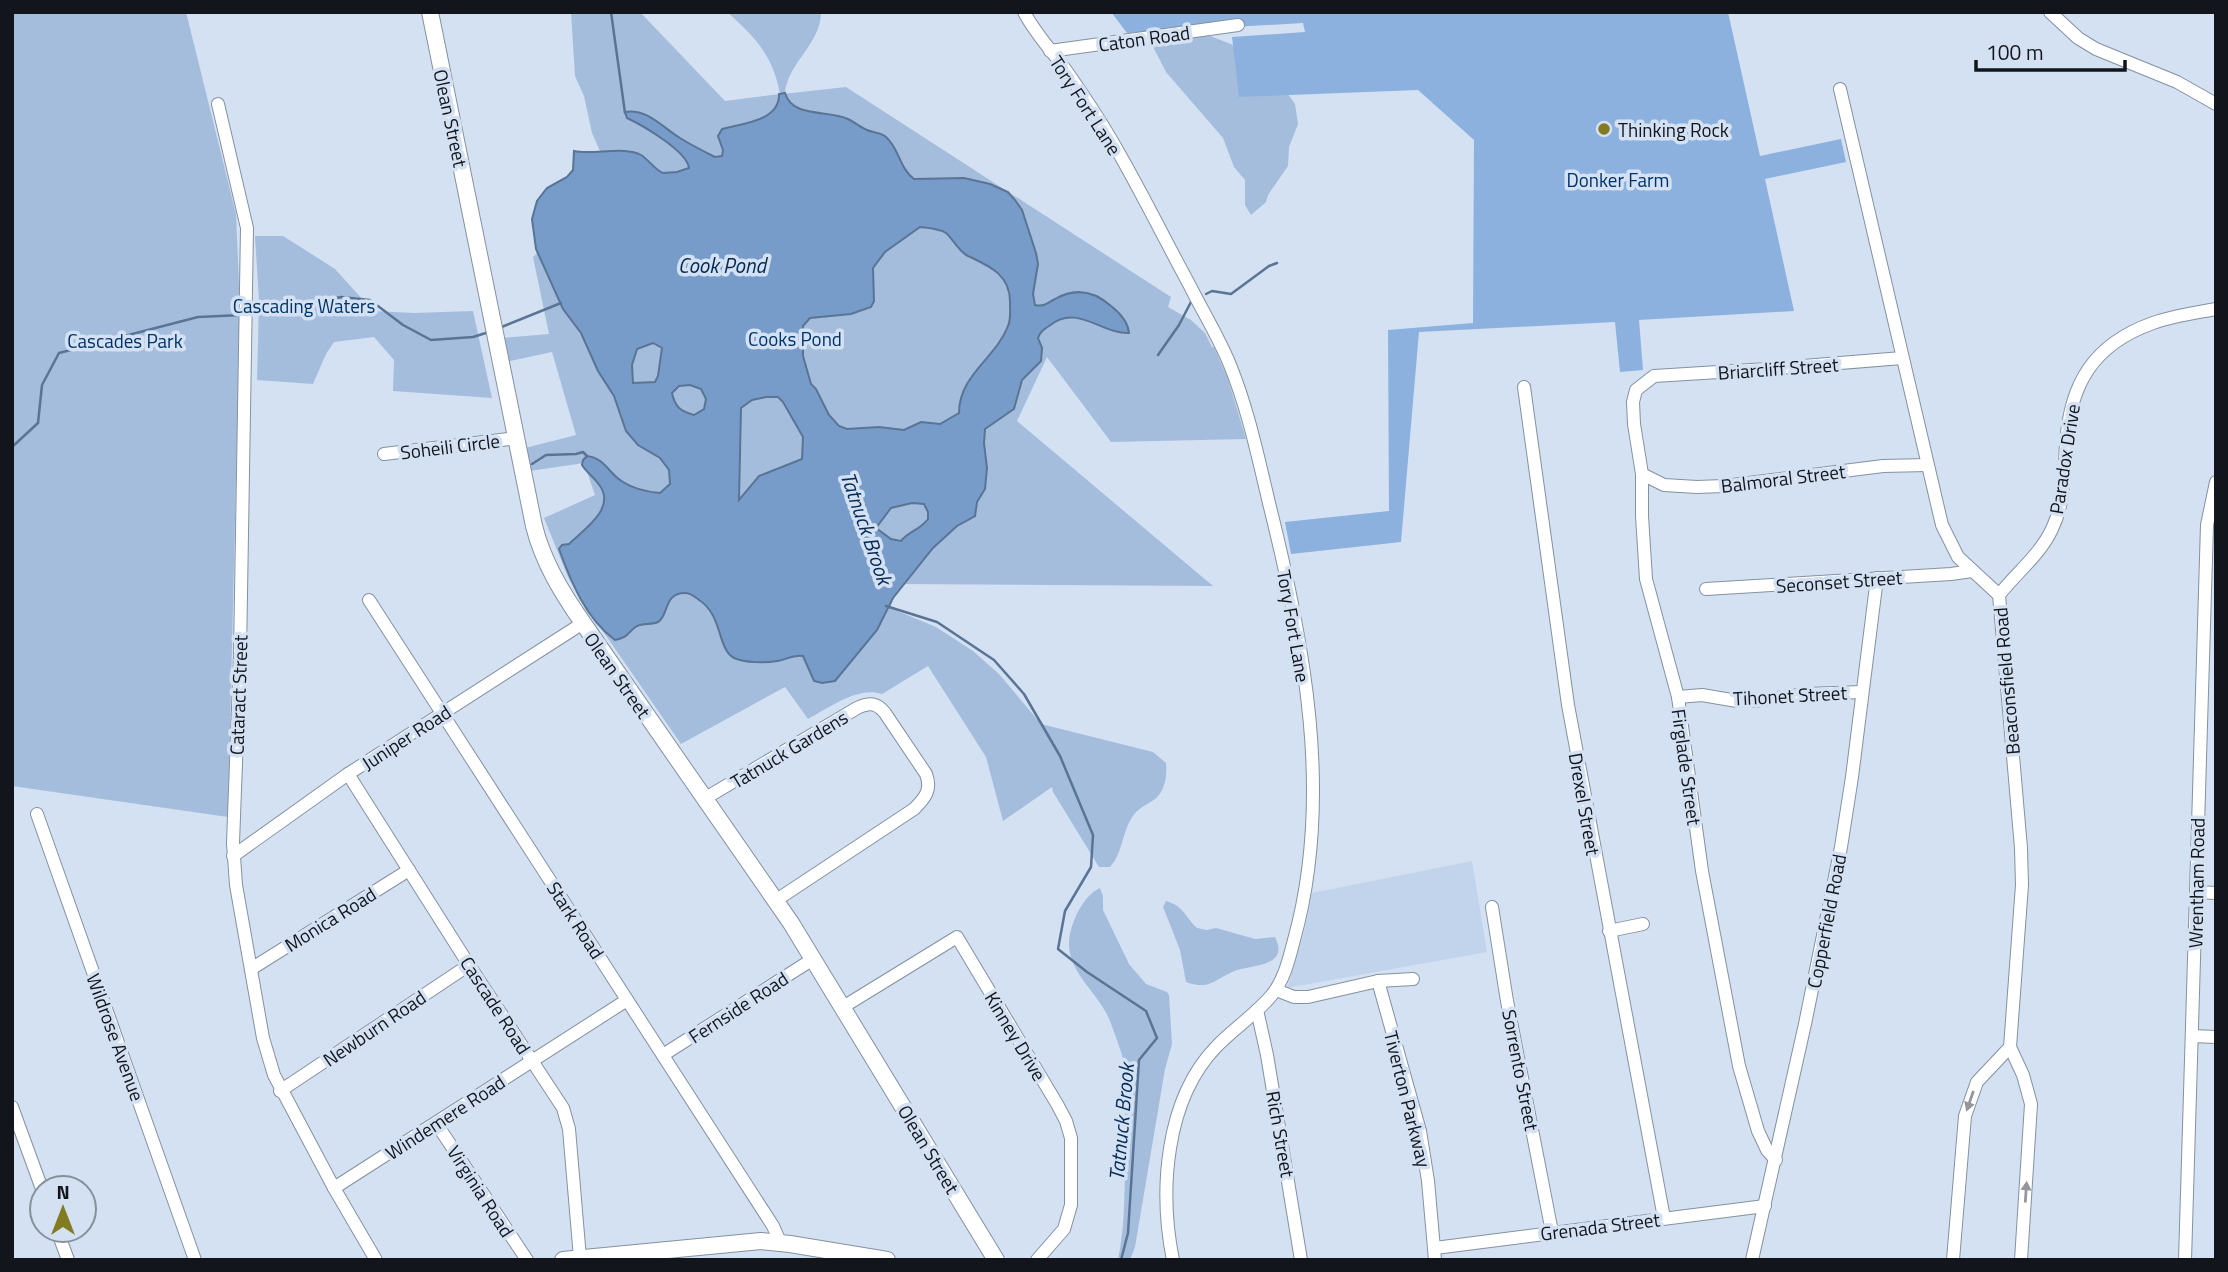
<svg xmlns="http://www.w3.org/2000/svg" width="2228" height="1272" font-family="'Titillium Web',sans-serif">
<rect width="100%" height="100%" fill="#d3e1f2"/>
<polygon fill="#c2d4eb" points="1472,861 1487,952 1287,988 1304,933 1312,893"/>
<g fill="#a5bddc">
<polygon points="12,12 186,12 236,214 240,307 228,817 12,786"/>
<path d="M 571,12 L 640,12 L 725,101 L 780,94 C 773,55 755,37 727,12 L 821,12 C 821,44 788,62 785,93 L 783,94 L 846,87 L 1171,297 L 1168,307 L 1191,320 L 1205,333 L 1212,347 L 1214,347 L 1228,379 L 1246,439 L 1111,442 L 1047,357 L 1017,421 L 1213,586 L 899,584 L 891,598 L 892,603 L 890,608 L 936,627 L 973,651 L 999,674 L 1041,724 L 1153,752 L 1166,763 C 1167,773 1166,786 1159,795 C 1153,803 1139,806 1133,816 C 1122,831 1123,853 1110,867 L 1099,867 L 1053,792 L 1052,787 L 1003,821 L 986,757 L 928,666 L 882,694 C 858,686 829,708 808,719 L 785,687 L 681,744 L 582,601 L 568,577 L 544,518 L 595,495 L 584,463 L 530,471 L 525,448 L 576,435 L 552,352 L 506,362 L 501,338 L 549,334 L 533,257 L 576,220 L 603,158 L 592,133 L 584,96 L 575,76 Z"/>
<polygon points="1125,26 1197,31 1231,44 1286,91 1295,104 1298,124 1289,147 1288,166 1268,195 1266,202 1251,215 1245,205 1245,180 1234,167 1223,138 1166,72 1151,43"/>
<polygon points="255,236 283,236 299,246 335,269 373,311 414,313 473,311 492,398 393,391 394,360 374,337 334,342 326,354 313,384 257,380 259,301"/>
<path d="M 1100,888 L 1103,896 L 1103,910 L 1129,964 L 1146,984 L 1167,992 L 1169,995 L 1172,1044 L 1165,1069 L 1135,1247 L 1130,1260 L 1118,1260 C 1127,1216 1124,1171 1125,1126 C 1125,1107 1128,1086 1125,1067 C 1122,1052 1115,1035 1110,1021 C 1100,995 1071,975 1069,947 C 1068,927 1082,896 1100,888 Z"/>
<path d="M 1166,901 C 1184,906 1185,917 1197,928 L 1207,930 L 1216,928 L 1255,939 L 1275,937 C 1290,966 1253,965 1237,970 C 1215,978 1211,991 1186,982 L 1180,950 L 1163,907 Z"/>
</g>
<polygon fill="#8db1df" points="1111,12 1728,12 1760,156 1841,139 1846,162 1765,179 1794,311 1639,320 1643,370 1620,372 1615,322 1419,332 1401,542 1291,554 1285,522 1389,511 1388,330 1473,323 1474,140 1418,90 1239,97 1232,37 1305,32 1303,23 1127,33"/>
<path fill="#789cc9" stroke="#597495" stroke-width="2" fill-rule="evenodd" d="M 785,93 C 793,119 828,109 848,119 C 854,122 860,127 867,130 C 873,133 882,132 887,138 C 899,149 900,169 914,179 L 964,178 L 990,184 L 1008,192 L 1015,200 L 1022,210 L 1036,253 L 1038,264 L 1033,294 L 1035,305 C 1045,307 1047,303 1055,299 C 1076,287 1094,291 1111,306 C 1120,313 1128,321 1129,333 C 1101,334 1077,303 1049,326 C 1043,330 1040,332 1038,338 L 1042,348 L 1041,361 L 1022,380 L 1014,409 L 985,429 L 984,443 L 987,468 L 985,489 L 977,502 L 975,516 L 957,526 L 933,548 L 893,598 L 877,630 L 835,681 L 822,683 L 814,681 L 803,656 C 793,654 786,660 777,661 C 765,663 745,663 734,658 C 717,649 723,615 699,600 C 695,597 691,593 685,593 C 663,593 669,616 658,622 C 652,625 643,623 637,626 C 627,632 630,637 615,640 C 586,619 571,582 559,549 L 562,545 L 569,544 C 583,530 616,509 600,486 C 595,478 587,473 582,465 L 583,460 L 587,456 C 605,458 609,474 623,482 C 634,489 648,492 660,493 L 670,484 L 669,470 L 660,458 L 638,445 L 626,431 L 614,396 L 598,371 L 581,333 L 563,309 L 536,249 L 532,219 L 537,201 L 547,188 L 567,177 L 573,170 L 574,151 C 593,155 625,146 641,155 C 649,160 654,169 663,173 L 677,172 L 689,168 C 687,151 642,125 627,118 L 625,112 C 647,108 662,127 680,138 C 691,145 703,151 715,157 L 722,156 L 723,150 L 718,136 L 722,129 C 743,123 780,121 779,94 ZM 920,227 C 928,228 940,229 946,233 C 954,240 958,251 968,256 C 992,267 1011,276 1010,304 C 1010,311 1011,320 1008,326 C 996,358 959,375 959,413 L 940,424 L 921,422 L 904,430 L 879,427 L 847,429 L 839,426 L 829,415 L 816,389 L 811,384 L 803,356 L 803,326 L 810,318 L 851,314 L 871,307 L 874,301 L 873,268 L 885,252 ZM 653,343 L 662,348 L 658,376 L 655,382 L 633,383 L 632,365 L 637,349 ZM 690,385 L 701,389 L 706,399 L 704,409 L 694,415 C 680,411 675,407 672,393 L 679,386 ZM 766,397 L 778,397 L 783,402 L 803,437 L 802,459 L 759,476 L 739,500 L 741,408 L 752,400 ZM 912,503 L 924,504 L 928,512 L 928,519 C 919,531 910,530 901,541 L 891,539 L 876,528 L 891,508 Z"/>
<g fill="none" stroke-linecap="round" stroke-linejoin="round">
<g stroke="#597495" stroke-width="2.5">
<polyline points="611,12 625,113"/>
<polyline points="1206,294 1212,291 1231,294 1269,266 1277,263"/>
<polyline points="249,315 262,314 341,297 370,300 403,325 431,340 473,337 489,332"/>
<polyline points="499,328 561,303"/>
<polyline points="1158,355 1179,325 1192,300"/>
<polyline points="12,447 38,423 42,385 59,353 198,317 242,315"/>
<polyline points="532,464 546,455 576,454 583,452 587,456"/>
<polyline points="886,606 937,622 994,660 1024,694 1060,756 1093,835 1091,867 1065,911 1058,949 1087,972 1146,1011 1157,1038 1139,1060 1128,1233 1121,1260"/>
</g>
<defs>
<g id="street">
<path d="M 1024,12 C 1034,31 1047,46 1060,62 C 1080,90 1099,118 1116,148 C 1142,193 1165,240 1190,286 C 1203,312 1219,338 1230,365 C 1248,409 1258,457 1269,503 C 1304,644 1334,796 1294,940 C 1289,959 1284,981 1271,996 C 1255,1015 1233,1029 1216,1047 C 1165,1100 1159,1191 1173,1260"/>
<polyline points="2050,12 2078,38 2096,49 2177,82 2216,104"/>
<polyline points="1050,51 1238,25"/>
<polyline points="1840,89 1942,525 1958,557 1999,595 2021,848 2022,885 2010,1047 2023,1075 2031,1104 2021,1260"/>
<polyline points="218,104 247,228 240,655 233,843 236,885 263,1038 274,1075 334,1188 376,1260"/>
<polyline points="1524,387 1568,705 1664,1218"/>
<polyline points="384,454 517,438"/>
<polyline points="1642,474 1664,485 1697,487 1724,486 1883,466 1927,465"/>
<polyline points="1706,589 1951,574 1972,571"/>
<path d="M 1999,595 C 2016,573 2040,555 2052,529 C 2065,502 2064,473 2066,444 C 2070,383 2094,344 2153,323 C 2173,316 2195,313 2216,309"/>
<polyline points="369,600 773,1226 780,1242"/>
<polyline points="1678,697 1702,695 1737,701 1754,701 1807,694 1862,692"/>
<polyline points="348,774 469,965 563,1108 569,1129 580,1258"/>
<path d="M 704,799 L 857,708 C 870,702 877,703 885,713 L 926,774 C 932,790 925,798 914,809 L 775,901"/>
<polyline points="37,814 195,1260"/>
<polyline points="233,856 348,774 583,623"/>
<polyline points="2197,892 2216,893"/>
<polyline points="1492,907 1507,1001 1552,1232"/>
<polyline points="1609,931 1643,924"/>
<polyline points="251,969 409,870"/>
<polyline points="1378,981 1420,1131 1428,1181 1435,1260"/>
<polyline points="1276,990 1294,997 1308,997 1378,981 1413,979"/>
<polyline points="843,1007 957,937 1057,1104 1066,1121 1071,1138 1071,1205 1064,1229 1037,1260"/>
<polyline points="1257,1010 1267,1055 1301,1260"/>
<polyline points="2192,1036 2216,1037"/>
<polyline points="663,1055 813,959"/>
<polyline points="280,1091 469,965"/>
<polyline points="12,1107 42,1189"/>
<polyline points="436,1123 527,1260"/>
<polyline points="1776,1160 1767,1150 1758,1131 1739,1066 1702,871 1678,697 1646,579 1642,516 1642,474 1634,424 1633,402 1636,390 1654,376 1767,369 1902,358"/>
<polyline points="334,1188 627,1000"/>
<polyline points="57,1230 68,1260"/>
<polyline points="1435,1248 1765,1206"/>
<polyline points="1752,1260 1805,1024 1841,847 1852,777 1877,578"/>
<polyline points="1953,1260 1965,1116 1977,1082 2010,1047"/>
<polyline points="2185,1260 2207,525 2216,482"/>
</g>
<g id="secondary">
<path d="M 430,12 L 534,526 C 543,562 562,593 583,623 L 791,923 L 996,1260"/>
<polyline points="563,1260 761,1241 790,1244 887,1260"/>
</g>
</defs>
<use href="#street" stroke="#8491a0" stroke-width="14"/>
<use href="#secondary" stroke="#8491a0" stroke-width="18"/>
<use href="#street" stroke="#fff" stroke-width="12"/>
<use href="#secondary" stroke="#fff" stroke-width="16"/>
</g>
<defs><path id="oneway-solid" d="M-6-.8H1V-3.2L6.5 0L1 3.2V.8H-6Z" transform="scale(1.75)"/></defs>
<g fill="#949699">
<use href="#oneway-solid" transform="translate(1970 1101) rotate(109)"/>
<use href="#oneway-solid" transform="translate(2026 1192) rotate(-86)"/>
</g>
<circle fill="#827b21" stroke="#d3e1f2" stroke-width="2.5" cx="1604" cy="129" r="7"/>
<g text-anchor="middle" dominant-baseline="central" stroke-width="7" stroke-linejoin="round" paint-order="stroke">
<g font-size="19" fill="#12161c" stroke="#d3e1f2">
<text transform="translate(1144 38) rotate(-8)">Caton Road</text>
<text transform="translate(1086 105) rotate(57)">Tory Fort Lane</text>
<text transform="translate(451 118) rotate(78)">Olean Street</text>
<text transform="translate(1778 368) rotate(-4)">Briarcliff Street</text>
<text transform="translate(450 446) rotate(-7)">Soheili Circle</text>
<text transform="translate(2064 459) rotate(-81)">Paradox Drive</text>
<text transform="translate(1783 478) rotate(-7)">Balmoral Street</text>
<text transform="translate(1839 581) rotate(-4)">Seconset Street</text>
<text transform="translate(1294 626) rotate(80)">Tory Fort Lane</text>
<text transform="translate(618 675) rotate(55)">Olean Street</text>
<text transform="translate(2006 681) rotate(-95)">Beaconsfield Road</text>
<text transform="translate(238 695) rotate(-88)">Cataract Street</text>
<text transform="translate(1790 695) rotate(-3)">Tihonet Street</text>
<text transform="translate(406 737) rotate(-33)">Juniper Road</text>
<text transform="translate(789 749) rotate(-31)">Tatnuck Gardens</text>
<text transform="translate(1687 767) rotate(82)">Firglade Street</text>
<text transform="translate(1585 804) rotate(80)">Drexel Street</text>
<text transform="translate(2196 883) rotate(-89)">Wrentham Road</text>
<text transform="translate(330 919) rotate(-32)">Monica Road</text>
<text transform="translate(576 920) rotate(57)">Stark Road</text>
<text transform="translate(1826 921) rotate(-79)">Copperfield Road</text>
<text transform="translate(496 1005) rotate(57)">Cascade Road</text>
<text transform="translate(738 1007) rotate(-33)">Fernside Road</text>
<text transform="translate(374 1028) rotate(-34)">Newburn Road</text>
<text transform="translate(1016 1036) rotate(59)">Kinney Drive</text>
<text transform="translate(116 1037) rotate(70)">Wildrose Avenue</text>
<text transform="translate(1521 1070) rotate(79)">Sorrento Street</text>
<text transform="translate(1408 1099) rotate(76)">Tiverton Parkway</text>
<text transform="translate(445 1117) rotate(-33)">Windemere Road</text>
<text transform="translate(1281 1134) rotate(80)">Rich Street</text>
<text transform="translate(929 1149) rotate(59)">Olean Street</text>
<text transform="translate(481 1191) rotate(57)">Virginia Road</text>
<text transform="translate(1600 1226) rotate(-7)">Grenada Street</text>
</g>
<g font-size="19" fill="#12161c" stroke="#d3e1f2" text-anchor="start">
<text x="1618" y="129">Thinking Rock</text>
</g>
<g font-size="19" fill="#003369" stroke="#d3e1f2">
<text x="1618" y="179">Donker Farm</text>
<text x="304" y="305">Cascading Waters</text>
<text x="795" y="338">Cooks Pond</text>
<text x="125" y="340">Cascades Park</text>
</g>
<g font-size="21" font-style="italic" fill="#052a54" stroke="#d3e1f2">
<text x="722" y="265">Cook Pond</text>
<text transform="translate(867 528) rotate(71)">Tatnuck Brook</text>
<text transform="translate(1121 1122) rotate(-85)">Tatnuck Brook</text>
</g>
</g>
<rect width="2228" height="1272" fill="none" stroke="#12161c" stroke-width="28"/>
<g transform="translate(63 1209)"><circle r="33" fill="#d3e1f2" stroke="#86909c" stroke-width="2"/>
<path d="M0-5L12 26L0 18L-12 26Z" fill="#827b21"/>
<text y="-10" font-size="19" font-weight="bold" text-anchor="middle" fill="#12161c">N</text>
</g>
<path d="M1976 60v10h149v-10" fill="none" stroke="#12161c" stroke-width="3.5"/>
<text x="1986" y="60" font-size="21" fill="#12161c" stroke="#d3e1f2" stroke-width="5" paint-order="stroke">100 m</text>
</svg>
